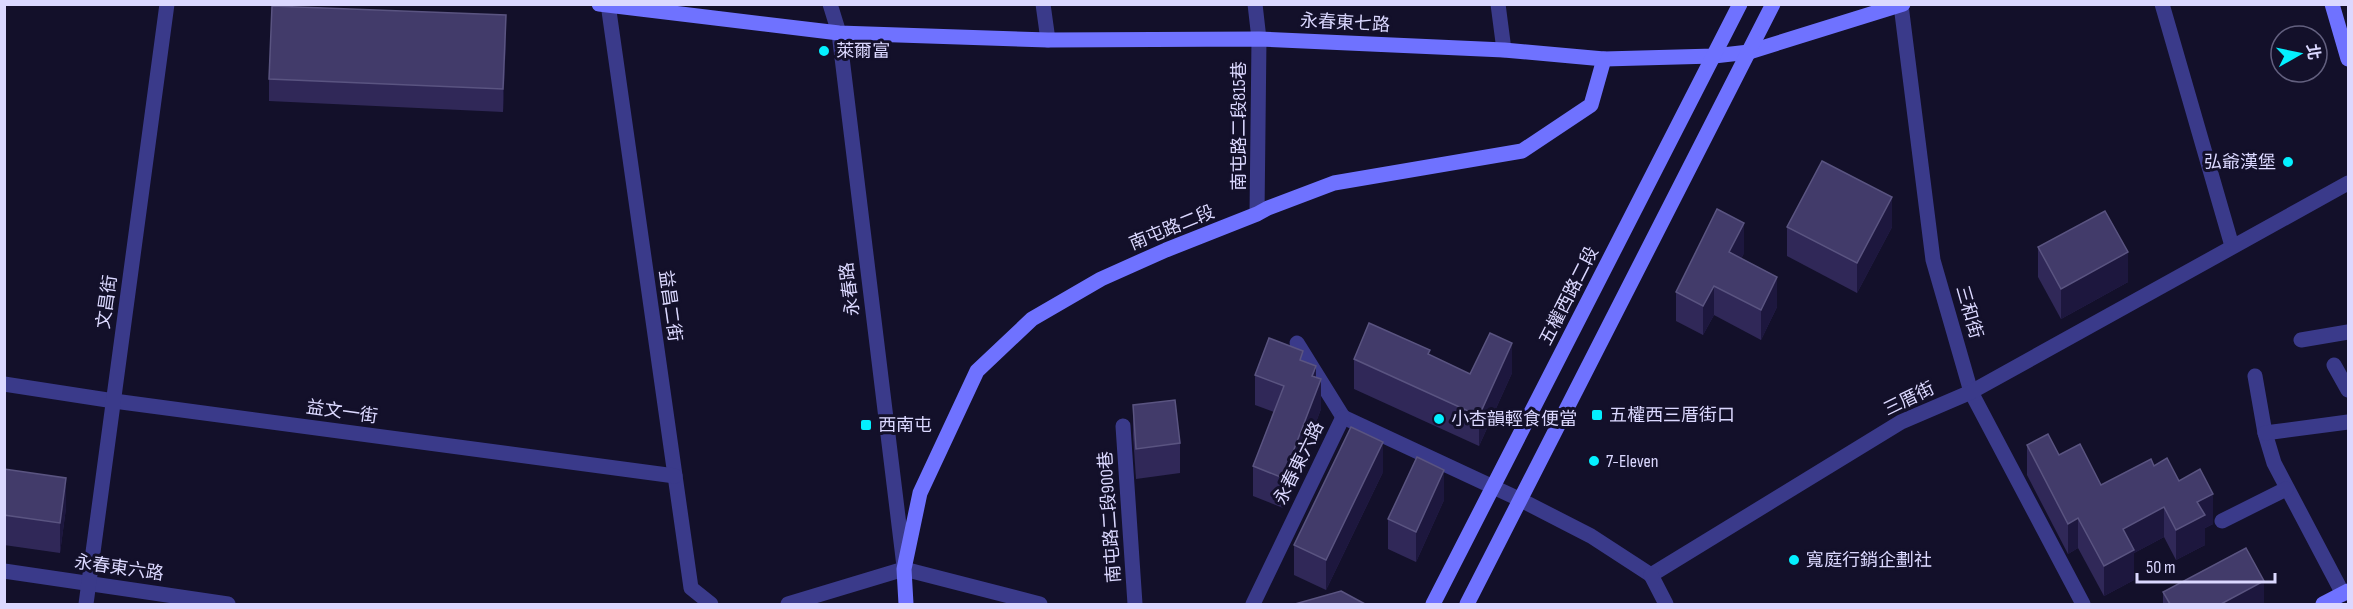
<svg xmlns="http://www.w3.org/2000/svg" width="2353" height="609" font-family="'Sofia Sans Condensed','Noto Sans TC',sans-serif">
<rect width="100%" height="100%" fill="#13102a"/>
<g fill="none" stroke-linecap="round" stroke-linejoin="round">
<g stroke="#3a3a8a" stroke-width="15">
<polyline points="608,4 691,588 711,604"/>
<polyline points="830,4 839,33 904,566"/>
<polyline points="1043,4 1048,40"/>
<polyline points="1255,4 1259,39 1257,214"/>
<polyline points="1498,4 1504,50"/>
<polyline points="2162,4 2232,246"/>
<polyline points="1901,5 1933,260 1971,392 2083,604"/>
<polyline points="2301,340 2348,332"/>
<polyline points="1297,343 1343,417"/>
<polyline points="2334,365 2348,390"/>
<polyline points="2255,376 2265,433 2274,463 2343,594"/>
<polyline points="4,384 114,401 675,476"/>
<polyline points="1343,417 1519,499 1591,536 1651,575"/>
<polyline points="1123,426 1135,604"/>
<polyline points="2265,433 2348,422"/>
<polyline points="2222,521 2286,489"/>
<polyline points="904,569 1040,604"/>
<polyline points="4,571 228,604"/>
<polyline points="1651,575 1901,422 1971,392 2348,183"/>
<polyline points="1651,575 1666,604"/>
<polyline points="86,604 167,4"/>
<polyline points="788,604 904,569"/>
<polyline points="1253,604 1343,417"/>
</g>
<g stroke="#6f72ff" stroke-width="15">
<polyline points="599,4 839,33 1048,40 1259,39 1504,50 1604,59 1714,56 1749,52 1903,4"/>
<polyline points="2332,4 2348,59"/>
<polyline points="906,604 904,569 920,493 977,371 1032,319 1101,279 1166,250 1257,214 1268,208 1334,183 1522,151 1591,105 1604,59"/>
<polyline points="1433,604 1740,4"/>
<polyline points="1467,604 1773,4"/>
<polyline points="2323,604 2348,591"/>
</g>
</g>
<g fill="#302858">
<polygon points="506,37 503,112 269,101 269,79"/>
<polygon points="1787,227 1892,227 1857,293 1787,256"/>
<polygon points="2038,247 2128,282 2061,319 2038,277"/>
<polygon points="1744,253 1741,259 1777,307 1761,340 1714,315 1703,335 1676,321 1676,292"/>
<polygon points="1430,355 1470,374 1512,373 1479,446 1354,389 1354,359"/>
<polygon points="1303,361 1316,377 1321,409 1283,508 1253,496 1253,466 1274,412 1255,405 1255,375"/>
<polygon points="1133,405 1180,443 1180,473 1136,479 1133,435"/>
<polygon points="2027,445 2059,455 2101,485 2154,466 2179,481 2213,524 2205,528 2205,545 2176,560 2164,537 2134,553 2134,580 2104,596 2078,548 2068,554 2027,475"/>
<polygon points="4,469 66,508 60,553 4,545"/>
<polygon points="1383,472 1326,590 1294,575 1294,545"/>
<polygon points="1444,500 1416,562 1388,549 1388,519"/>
<polygon points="2163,592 2264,604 2163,604"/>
</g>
<g fill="#1d173e">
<polygon points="506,15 506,37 503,112 503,89"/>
<polygon points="1892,197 1892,227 1857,293 1857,263"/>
<polygon points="1744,223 1744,253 1729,282 1729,252"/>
<polygon points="2128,252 2128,282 2061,319 2061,289"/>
<polygon points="1777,277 1777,307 1761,340 1761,310"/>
<polygon points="1714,286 1714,315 1703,335 1703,306"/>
<polygon points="1512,343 1512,373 1479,446 1479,416"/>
<polygon points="1316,366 1316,391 1321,379 1321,409 1283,508 1283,478"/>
<polygon points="1383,442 1383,472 1326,590 1326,560"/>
<polygon points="1444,470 1444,500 1416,562 1416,532"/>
<polygon points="66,478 66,508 60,553 60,523"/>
<polygon points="2213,494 2213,524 2205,528 2205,545 2176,560 2176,530 2197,502"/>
<polygon points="2164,507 2164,537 2134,553 2134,580 2104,596 2104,566 2123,529"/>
<polygon points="2078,518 2078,548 2068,554 2068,524"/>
<polygon points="2264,581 2264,604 2221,604"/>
</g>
<g fill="#423b6a" stroke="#5a5481" stroke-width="1.5">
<polygon points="272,6 506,15 503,89 269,79"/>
<polygon points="1822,161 1892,197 1857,263 1787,227"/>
<polygon points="1717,209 1744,223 1729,252 1777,277 1761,310 1714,286 1703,306 1676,292"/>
<polygon points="2105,211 2128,252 2061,289 2038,247"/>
<polygon points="1369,323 1430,350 1428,354 1470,374 1490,333 1512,343 1479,416 1354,359"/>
<polygon points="1269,338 1303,351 1300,360 1316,366 1312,376 1321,379 1283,478 1253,466 1284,386 1255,375"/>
<polygon points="1175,400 1180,443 1136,449 1133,405"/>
<polygon points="1351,427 1383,442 1326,560 1294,545"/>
<polygon points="2048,434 2059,455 2080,444 2101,485 2151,459 2154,466 2167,458 2179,481 2200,469 2213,494 2197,502 2205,515 2176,530 2164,507 2123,529 2134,550 2104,566 2078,518 2068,524 2027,445"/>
<polygon points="1417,457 1444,470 1416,532 1388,519"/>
<polygon points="4,469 66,478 60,523 4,515"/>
<polygon points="2246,548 2264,581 2221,604 2170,604 2163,592"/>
<polygon points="1341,591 1365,604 1295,604"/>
</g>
<g fill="#04f0ff" stroke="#13102a" stroke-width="2">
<circle cx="824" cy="51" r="6"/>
<circle cx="2288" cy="162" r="6"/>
<rect x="1591" y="409" width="12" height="12" rx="3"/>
<circle cx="1439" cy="419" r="6"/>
<rect x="860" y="419" width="12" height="12" rx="3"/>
<circle cx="1594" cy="461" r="6"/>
<circle cx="1794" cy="560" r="6"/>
</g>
<g text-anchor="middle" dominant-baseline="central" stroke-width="6" stroke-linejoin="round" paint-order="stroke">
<g font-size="18" fill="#dbd8ff" stroke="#13102a">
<text transform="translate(1345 23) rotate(3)">永春東七路</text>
<text transform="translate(1239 126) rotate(-90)">南屯路二段815巷</text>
<text transform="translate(1172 228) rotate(-22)">南屯路二段</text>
<text transform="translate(850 289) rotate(-97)">永春路</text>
<text transform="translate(1569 296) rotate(-63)">五權西路二段</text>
<text transform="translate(107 302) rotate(-82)">文昌街</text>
<text transform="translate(670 306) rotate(82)">益昌二街</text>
<text transform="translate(1969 312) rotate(74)">三和街</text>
<text transform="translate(1909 399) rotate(-26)">三厝街</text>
<text transform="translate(342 412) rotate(8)">益文一街</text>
<text transform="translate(1299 463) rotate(-64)">永春東六路</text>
<text transform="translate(1110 517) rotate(-94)">南屯路二段900巷</text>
<text transform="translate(119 568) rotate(8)">永春東六路</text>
</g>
<g font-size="18" fill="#dbd8ff" stroke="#13102a" text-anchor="start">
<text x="836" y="51">萊爾富</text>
<text x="2276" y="162" text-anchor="end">弘爺漢堡</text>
<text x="1609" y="415">五權西三厝街口</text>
<text x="1451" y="419">小杏韻輕食便當</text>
<text x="878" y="425">西南屯</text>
<text x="1606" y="461">7-Eleven</text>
<text x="1806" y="560">寬庭行銷企劃社</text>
</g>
</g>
<rect width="2353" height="609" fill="none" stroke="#dbd8ff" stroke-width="12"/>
<g transform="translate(2299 54) rotate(81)"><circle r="28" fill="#13102a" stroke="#63607f" stroke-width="1.5"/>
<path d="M0-4.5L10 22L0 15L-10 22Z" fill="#04f0ff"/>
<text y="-9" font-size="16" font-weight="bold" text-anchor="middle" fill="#dbd8ff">北</text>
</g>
<path d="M2137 573v9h138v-9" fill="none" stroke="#dbd8ff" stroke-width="3"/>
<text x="2146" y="573" font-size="18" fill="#dbd8ff" stroke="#13102a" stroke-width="4.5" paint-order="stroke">50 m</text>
</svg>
